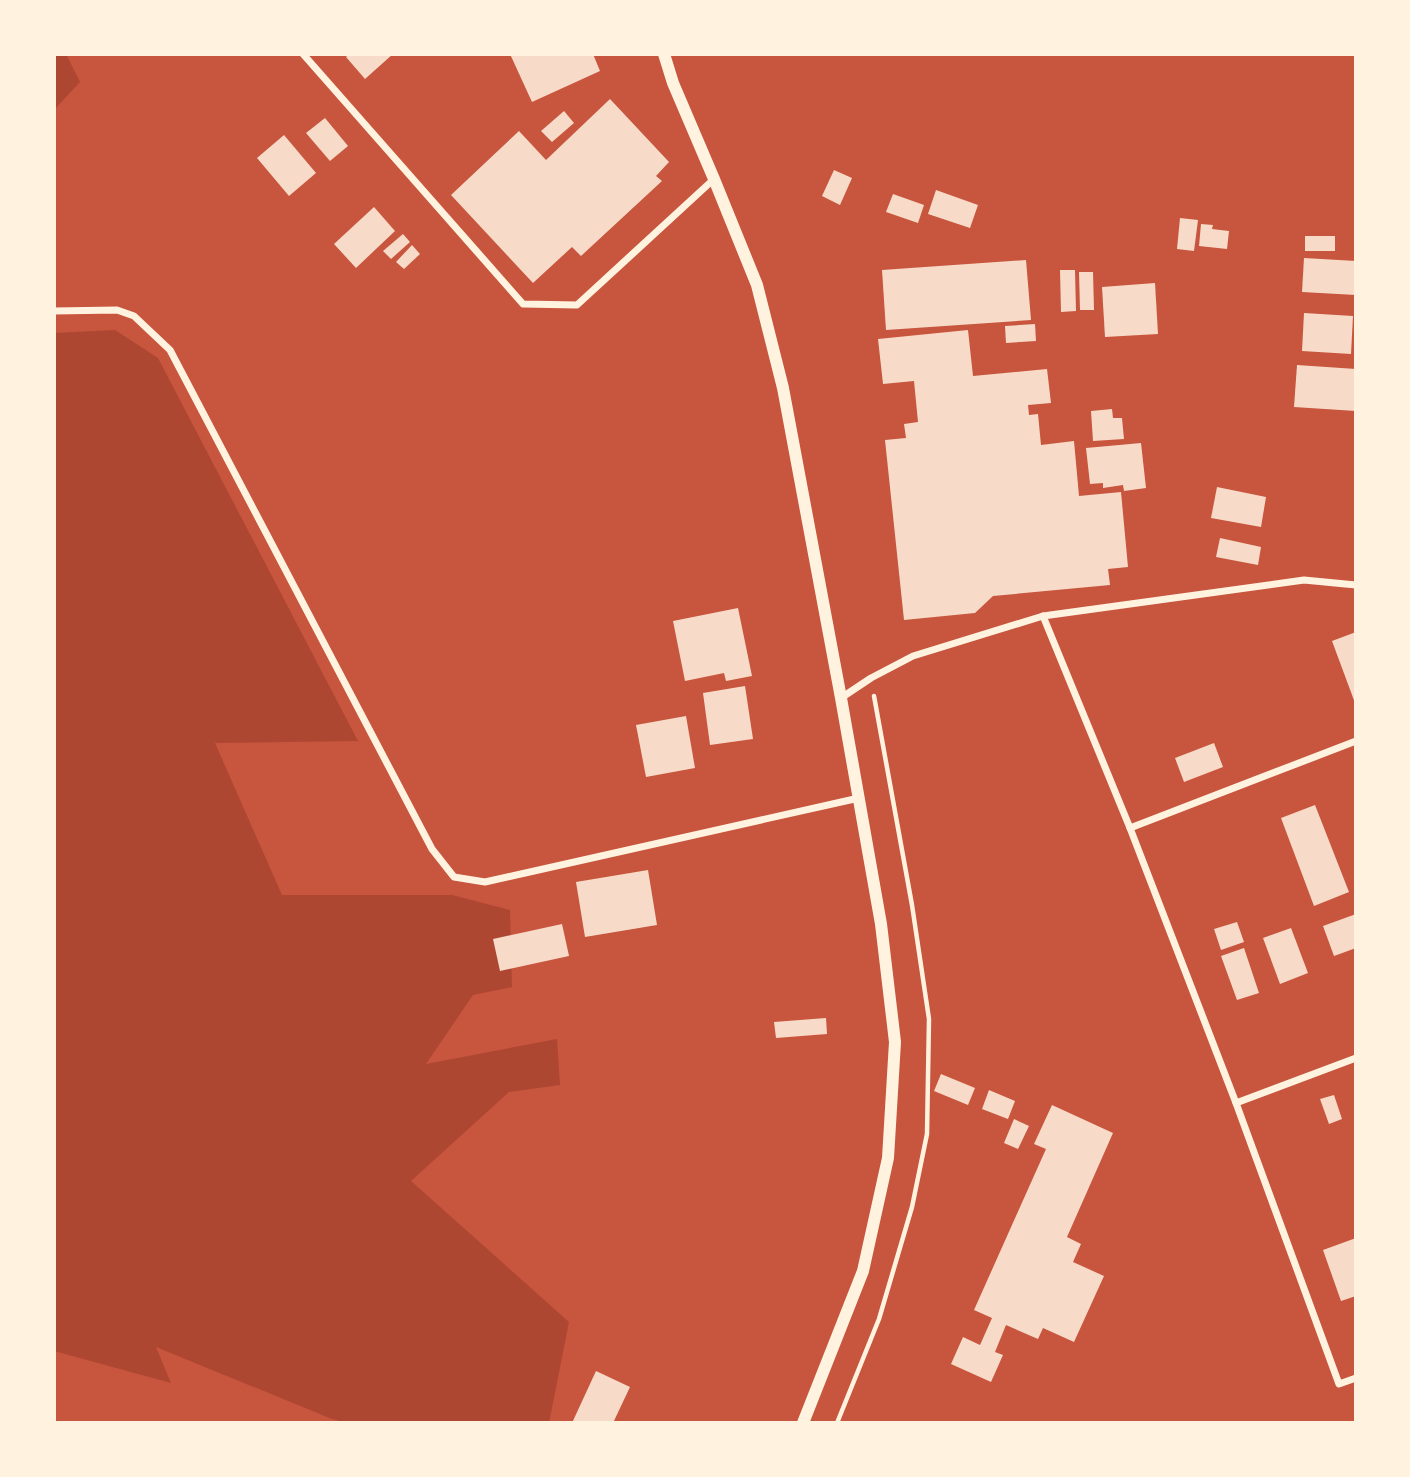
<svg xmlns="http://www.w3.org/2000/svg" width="1410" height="1477" font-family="'IBM Plex Sans',sans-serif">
<rect width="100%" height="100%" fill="#c8553d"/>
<g fill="#ae4732">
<polygon points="54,54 66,54 80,82 54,110"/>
<polygon points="115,330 158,358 358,741 215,743 282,895 452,895 510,910 512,987 473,995 426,1064 557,1039 560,1085 509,1092 411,1181 569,1322 549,1423 347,1423 332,1419 156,1347 171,1383 54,1351 54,333"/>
</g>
<g fill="#f7dbc8">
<polygon points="349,54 393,54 365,79 346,57"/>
<polygon points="510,54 593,54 600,71 532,102"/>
<polygon points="610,99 669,162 656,176 662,181 581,256 572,247 533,283 451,195 519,131 546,160"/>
<polygon points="564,111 574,123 552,142 541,131"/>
<polygon points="325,118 348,146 330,161 306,133"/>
<polygon points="284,135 316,173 289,196 257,158"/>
<polygon points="834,170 852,178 840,205 822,196"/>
<polygon points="936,190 978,205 970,228 928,214"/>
<polygon points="893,194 924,205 918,223 886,212"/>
<polygon points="374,207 395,231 356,268 334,244"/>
<polygon points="1180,218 1198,220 1194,251 1177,249"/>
<polygon points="1201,224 1213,225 1212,229 1229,231 1227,249 1199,246"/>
<polygon points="403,234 410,242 391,259 383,251"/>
<rect x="1305" y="236" width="30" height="15"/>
<polygon points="412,245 420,254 404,269 396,262"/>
<polygon points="1304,258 1356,261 1356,295 1302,292"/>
<polygon points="1026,260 1031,320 886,330 882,270"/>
<polygon points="1060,270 1075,270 1076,311 1061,312"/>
<polygon points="1079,272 1093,272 1094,310 1080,310"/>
<polygon points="1155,283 1158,334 1105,337 1102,287"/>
<polygon points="1304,313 1353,316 1351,354 1302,351"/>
<polygon points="1035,324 1036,341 1006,343 1005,326"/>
<polygon points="968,330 973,376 1047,369 1051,403 1028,405 1029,415 1038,414 1041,445 1074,441 1079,496 1121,492 1128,567 1108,569 1110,585 993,596 975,613 904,620 885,440 906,438 904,424 918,422 914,381 883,384 878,339"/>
<polygon points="1297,365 1356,369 1356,411 1294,407"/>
<polygon points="1112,409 1113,418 1122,418 1124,439 1093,441 1091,411"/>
<polygon points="1141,443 1146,488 1124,491 1123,485 1103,488 1103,483 1090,484 1086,448"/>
<polygon points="1217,487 1266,497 1261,527 1211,518"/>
<polygon points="1220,538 1261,547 1258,565 1216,557"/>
<polygon points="738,608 752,676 726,681 724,673 685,681 673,621"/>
<polygon points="1356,632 1356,703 1355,703 1332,641"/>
<polygon points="745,686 753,739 710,745 703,693"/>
<polygon points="686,716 695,768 646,777 636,725"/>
<polygon points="1214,743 1223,767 1184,782 1175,758"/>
<polygon points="1315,805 1349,892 1314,906 1281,818"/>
<polygon points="648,870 657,925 585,937 576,882"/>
<polygon points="1356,914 1356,948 1334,956 1323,926"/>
<polygon points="1237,922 1244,942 1221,950 1214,929"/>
<polygon points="562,924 569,956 500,971 493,939"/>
<polygon points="1291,928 1308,973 1280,984 1263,938"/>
<polygon points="1244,948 1259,993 1237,1000 1221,956"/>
<polygon points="826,1018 827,1034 776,1038 774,1022"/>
<polygon points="941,1074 975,1088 968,1105 934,1091"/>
<polygon points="989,1090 1015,1101 1008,1119 982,1109"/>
<polygon points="1334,1095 1342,1119 1329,1124 1320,1099"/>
<polygon points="1052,1105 1113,1133 1067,1237 1081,1244 1073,1262 1104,1276 1074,1342 1043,1328 1038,1339 1006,1325 995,1352 1003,1355 991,1382 951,1364 963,1337 980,1345 992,1318 974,1310 1046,1149 1034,1144"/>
<polygon points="1014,1119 1029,1126 1018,1149 1004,1143"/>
<polygon points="1356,1238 1356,1296 1341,1301 1323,1250"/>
<polygon points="596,1371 630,1387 613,1423 572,1423"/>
</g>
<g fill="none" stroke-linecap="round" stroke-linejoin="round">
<polyline stroke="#fff3e0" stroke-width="4.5" points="837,1423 879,1319 912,1207 927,1134 929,1019 912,905 874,696"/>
<g stroke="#fff3e0" stroke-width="7">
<polyline points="303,54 523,304 577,305 714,179"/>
<polyline points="54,311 117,310 134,316 170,350 432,849 454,877 485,882 859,798"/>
<polyline points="1043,616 1130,828 1236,1103 1339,1384 1356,1378"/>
<polyline points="841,698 871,678 913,656 1043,616 1304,580 1356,585"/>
<polyline points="1130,828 1356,741"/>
<polyline points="1236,1103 1356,1058"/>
</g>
<polyline stroke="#fff3e0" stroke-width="12" points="664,54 673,83 714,179 757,285 783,388 841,698 881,924 895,1042 888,1158 863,1271 803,1423"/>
</g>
<rect width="1410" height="1477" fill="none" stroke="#fff3e0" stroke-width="112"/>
</svg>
